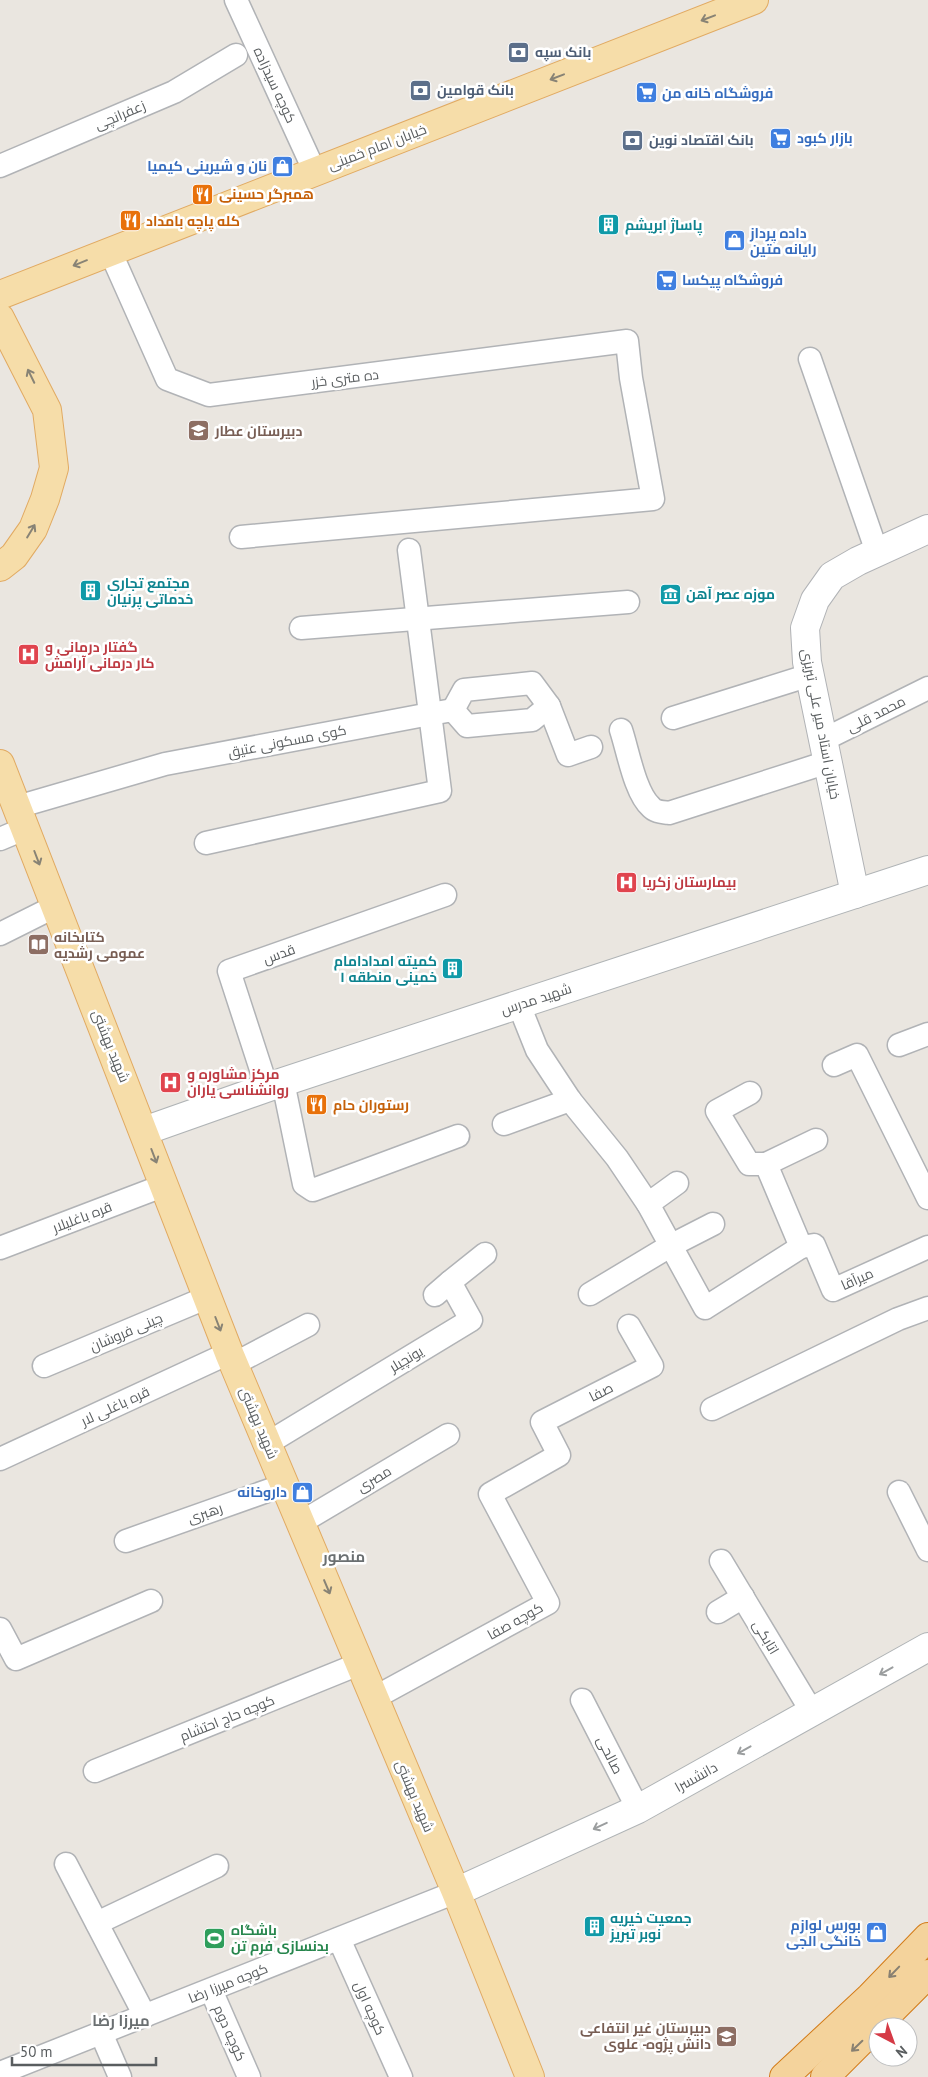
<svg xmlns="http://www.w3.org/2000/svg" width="928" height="2077" font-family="'PT Sans',Cairo,sans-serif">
<rect width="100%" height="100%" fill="#eae6e0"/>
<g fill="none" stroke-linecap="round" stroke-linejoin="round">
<defs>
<g id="minor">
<polyline points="236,0 314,170"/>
<polyline points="0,166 174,92 236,55"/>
<polyline points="110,251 167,379 209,395 627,341 631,378 653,499 241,537"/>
<polyline points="810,359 877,552"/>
<polyline points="301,628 628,602"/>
<polyline points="453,710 464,690 532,683 549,706 568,755 591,747"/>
<polyline points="673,718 810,675"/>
<path d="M 621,730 C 628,751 635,793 651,807 C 655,812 663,812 669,813 L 828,762"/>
<polyline points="823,740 928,688"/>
<polyline points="17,807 165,764 430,714 453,710 467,726 532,720 549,706"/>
<polyline points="0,839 26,828"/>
<polyline points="206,843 440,791 409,550"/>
<polyline points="0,934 56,906"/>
<polyline points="519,1005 537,1050 570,1100 617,1158 648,1204 705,1308 801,1247"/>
<polyline points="899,1045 928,1034"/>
<polyline points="834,1065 857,1055 928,1198"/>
<polyline points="283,1082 304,1184 313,1190 458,1136"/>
<polyline points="267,1088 229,971 445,895"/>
<polyline points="750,1093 717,1111 749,1164 766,1164 801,1247 814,1245 833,1290 928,1247"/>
<polyline points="504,1124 570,1100"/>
<polyline points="766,1164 816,1140"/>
<polyline points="648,1204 677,1183"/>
<polyline points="0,1248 165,1185"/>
<polyline points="590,1294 670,1246 713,1224"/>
<polyline points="435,1295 450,1282"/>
<polyline points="234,1364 308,1325"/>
<polyline points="44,1366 208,1297"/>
<polyline points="712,1409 898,1319 928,1308"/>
<polyline points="268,1443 471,1320 450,1282 485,1254"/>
<polyline points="0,1459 229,1353"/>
<polyline points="899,1492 928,1550"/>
<polyline points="300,1523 448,1435"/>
<polyline points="126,1541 284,1485"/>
<polyline points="721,1561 812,1712"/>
<polyline points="718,1612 743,1597"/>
<polyline points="0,1629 16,1659 151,1601"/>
<polyline points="374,1698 548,1603 490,1494 559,1455 542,1422 652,1366 629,1326"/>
<polyline points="582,1700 638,1809"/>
<polyline points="95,1771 359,1664"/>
<polyline points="66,1864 145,2016"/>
<polyline points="97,1923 217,1866"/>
<polyline points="339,1939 401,2077"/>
<polyline points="211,1990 249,2077"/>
<polyline points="101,2033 120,2077"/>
<polyline points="0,2073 456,1892"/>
</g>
<polyline id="tertiary" points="855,894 807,662 805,628 815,600 832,576 858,561 928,529"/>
<g id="secondary">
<polyline points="144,1131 283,1082 928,870"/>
<polyline points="456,1892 638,1809 928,1647"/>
</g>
<g id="primary">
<polyline points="0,295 754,0"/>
<polyline points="0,318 47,410 54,468 45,499 33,529 14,556 0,567"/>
<polyline points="0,764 229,1353 456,1892 530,2077"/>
</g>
<g id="trunk">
<polyline points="784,2077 870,1997 928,1937"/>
<polyline points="825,2077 928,1974"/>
</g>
</defs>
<use href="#minor" stroke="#b1b3b6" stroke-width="25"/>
<use href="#tertiary" stroke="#b1b3b6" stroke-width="30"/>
<use href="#secondary" stroke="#b0b4b6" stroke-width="30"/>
<use href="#primary" stroke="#e1aa62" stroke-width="30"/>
<use href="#trunk" stroke="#d37b17" stroke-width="30"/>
<use href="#minor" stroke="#fff" stroke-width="22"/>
<use href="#tertiary" stroke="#fff" stroke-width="28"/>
<use href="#secondary" stroke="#fff" stroke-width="28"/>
<use href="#primary" stroke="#f6dda9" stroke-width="28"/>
<use href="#trunk" stroke="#f4d39c" stroke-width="28"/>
</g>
<defs><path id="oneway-shaft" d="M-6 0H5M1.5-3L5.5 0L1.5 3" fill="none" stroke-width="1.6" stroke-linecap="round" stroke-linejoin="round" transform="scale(1.25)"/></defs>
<g stroke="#888375">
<use href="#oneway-shaft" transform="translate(708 18) rotate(159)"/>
<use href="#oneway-shaft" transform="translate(557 77) rotate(159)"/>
<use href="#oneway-shaft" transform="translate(80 263) rotate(158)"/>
<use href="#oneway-shaft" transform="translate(31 376) rotate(-116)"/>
<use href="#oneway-shaft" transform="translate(31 531) rotate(-59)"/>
<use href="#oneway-shaft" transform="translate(37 858) rotate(69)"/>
<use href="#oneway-shaft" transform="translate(154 1156) rotate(69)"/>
<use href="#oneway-shaft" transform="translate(218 1324) rotate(69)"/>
<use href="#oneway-shaft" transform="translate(327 1587) rotate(67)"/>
</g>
<g stroke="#9b9e9f">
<use href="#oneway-shaft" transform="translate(886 1671) rotate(151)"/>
<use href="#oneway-shaft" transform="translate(744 1750) rotate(151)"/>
<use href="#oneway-shaft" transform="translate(600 1826) rotate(155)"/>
</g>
<g stroke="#888071">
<use href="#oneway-shaft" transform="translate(894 1972) rotate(134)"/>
<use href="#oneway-shaft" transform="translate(857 2046) rotate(136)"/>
</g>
<defs>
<symbol id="bank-square" viewBox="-11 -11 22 22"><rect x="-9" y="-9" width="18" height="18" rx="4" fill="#5c6f8a" stroke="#fff"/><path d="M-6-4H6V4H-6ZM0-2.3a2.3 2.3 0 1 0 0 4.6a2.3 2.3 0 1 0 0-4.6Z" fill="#fff"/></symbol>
<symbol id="supermarket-square" viewBox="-11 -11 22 22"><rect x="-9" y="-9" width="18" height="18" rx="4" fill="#3f7fe0" stroke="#fff"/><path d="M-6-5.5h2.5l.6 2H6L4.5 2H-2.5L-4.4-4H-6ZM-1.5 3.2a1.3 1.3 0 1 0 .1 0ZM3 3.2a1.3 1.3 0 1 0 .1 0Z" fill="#fff"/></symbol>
<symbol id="shop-square" viewBox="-11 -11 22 22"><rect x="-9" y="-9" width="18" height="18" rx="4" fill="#3f7fe0" stroke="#fff"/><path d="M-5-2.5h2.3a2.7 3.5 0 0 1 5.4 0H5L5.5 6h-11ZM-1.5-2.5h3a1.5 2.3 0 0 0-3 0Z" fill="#fff"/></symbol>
<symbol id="restaurant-square" viewBox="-11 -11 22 22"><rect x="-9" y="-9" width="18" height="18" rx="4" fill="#e8710a" stroke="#fff"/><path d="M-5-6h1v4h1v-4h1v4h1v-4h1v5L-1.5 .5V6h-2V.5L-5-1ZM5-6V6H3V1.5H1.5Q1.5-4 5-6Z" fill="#fff"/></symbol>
<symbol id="building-square" viewBox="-11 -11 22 22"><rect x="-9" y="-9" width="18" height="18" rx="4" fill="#0f9aa8" stroke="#fff"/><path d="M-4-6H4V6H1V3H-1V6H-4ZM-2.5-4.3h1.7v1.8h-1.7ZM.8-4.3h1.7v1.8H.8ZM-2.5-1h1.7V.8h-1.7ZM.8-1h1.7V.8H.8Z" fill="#fff"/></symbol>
<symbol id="school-square" viewBox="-11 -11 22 22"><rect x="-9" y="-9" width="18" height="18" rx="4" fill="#8d6e63" stroke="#fff"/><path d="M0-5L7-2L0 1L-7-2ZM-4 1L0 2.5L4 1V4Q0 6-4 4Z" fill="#fff"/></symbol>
<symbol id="museum-square" viewBox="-11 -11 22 22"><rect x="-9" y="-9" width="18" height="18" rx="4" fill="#0f9aa8" stroke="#fff"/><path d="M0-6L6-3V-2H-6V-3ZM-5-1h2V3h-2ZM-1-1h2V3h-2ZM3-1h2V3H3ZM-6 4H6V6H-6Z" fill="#fff"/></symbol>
<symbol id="hospital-square" viewBox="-11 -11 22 22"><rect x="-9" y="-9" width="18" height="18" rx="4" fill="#e0444e" stroke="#fff"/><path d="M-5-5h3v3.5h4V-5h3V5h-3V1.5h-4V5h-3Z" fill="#fff"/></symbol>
<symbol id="library-square" viewBox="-11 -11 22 22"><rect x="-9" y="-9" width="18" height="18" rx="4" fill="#8d6e63" stroke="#fff"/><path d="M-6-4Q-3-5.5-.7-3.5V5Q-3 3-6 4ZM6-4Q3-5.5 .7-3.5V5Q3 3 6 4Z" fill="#fff"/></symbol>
<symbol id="stadium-square" viewBox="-11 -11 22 22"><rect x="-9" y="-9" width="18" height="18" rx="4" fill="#2e9e5b" stroke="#fff"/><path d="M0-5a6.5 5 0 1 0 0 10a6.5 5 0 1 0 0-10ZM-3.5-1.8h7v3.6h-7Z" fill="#fff"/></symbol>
</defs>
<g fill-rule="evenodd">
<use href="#bank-square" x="506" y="40" width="25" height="25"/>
<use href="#bank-square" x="408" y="78" width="25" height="25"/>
<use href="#supermarket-square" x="634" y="80" width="25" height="25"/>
<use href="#supermarket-square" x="768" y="126" width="25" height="25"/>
<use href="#bank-square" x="620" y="128" width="25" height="25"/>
<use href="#shop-square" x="270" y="154" width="25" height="25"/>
<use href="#restaurant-square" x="190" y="182" width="25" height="25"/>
<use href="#restaurant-square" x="118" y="208" width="25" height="25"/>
<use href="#building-square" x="596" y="212" width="25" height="25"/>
<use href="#shop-square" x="722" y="228" width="25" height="25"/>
<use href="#supermarket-square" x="654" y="268" width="25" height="25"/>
<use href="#school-square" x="186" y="418" width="25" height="25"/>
<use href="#building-square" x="78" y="578" width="25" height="25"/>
<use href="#museum-square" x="658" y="582" width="25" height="25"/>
<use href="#hospital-square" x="16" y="642" width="25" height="25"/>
<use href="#hospital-square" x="614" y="870" width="25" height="25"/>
<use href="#library-square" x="26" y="932" width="25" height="25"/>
<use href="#building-square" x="440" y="956" width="25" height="25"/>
<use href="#hospital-square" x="158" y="1070" width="25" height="25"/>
<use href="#restaurant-square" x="304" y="1092" width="25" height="25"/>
<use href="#shop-square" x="290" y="1480" width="25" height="25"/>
<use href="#building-square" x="582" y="1914" width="25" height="25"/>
<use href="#shop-square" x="864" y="1920" width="25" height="25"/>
<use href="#stadium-square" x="202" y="1926" width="25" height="25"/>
<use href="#school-square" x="714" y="2024" width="25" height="25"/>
</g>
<g text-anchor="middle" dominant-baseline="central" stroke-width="5" stroke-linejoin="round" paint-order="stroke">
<g font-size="14" font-weight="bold" fill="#4e5e75" stroke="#fff" text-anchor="start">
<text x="535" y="52">بانک سپه</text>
<text x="437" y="90">بانک قوامین</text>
<text x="649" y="140">بانک اقتصاد نوین</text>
</g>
<g font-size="14" fill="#595d5f" stroke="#fff">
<text transform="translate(275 85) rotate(65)">کوچه سیدزاده</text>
<text transform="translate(120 115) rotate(-23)">زعفرانچی</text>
<text transform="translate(377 147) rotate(-21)">خیابان امام خمینی</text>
<text transform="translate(345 378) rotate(-7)">ده متری خزر</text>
<text transform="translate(876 714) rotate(-27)">محمد قلی</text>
<text transform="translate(821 724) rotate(79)">خیابان استاد میر علی تبریزی</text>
<text transform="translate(287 741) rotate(-11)">کوی مسکونی عتیق</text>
<text transform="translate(279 954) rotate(-20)">قدس</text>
<text transform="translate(536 999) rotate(-18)">شهید مدرس</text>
<text transform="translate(111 1046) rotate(68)">شهید بهشتى</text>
<text transform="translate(82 1217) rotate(-21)">قره باغلیلار</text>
<text transform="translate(857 1279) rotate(-24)">میرآقا</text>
<text transform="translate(126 1332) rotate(-23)">چینی فروشان</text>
<text transform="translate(406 1359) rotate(-31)">یونچیلر</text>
<text transform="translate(601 1392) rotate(-27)">صفا</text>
<text transform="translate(115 1406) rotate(-25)">قره باغلی لار</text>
<text transform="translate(259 1423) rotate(67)">شهید بهشتى</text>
<text transform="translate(374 1479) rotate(-31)">مصری</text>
<text transform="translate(205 1513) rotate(-19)">رهبری</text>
<text transform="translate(515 1621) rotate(-29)">کوچه صفا</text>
<text transform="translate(766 1637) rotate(59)">اتابکی</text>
<text transform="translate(227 1718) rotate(-22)">کوچه حاج احتشام</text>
<text transform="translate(610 1755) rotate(63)">صالحی</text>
<text transform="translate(696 1777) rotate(-29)">دانشسرا</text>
<text transform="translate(415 1796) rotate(67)">شهید بهشتى</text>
<text transform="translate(228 1983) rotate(-22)">کوچه میرزا رضا</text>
<text transform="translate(370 2008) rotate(66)">کوچه اول</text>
<text transform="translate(230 2033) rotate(66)">کوچه دوم</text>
</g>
<g font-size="14" font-weight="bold" fill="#366cbe" stroke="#fff" text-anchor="start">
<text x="662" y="93">فروشگاه خانه من</text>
<text x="797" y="138">بازار کبود</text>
<text x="267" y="166" text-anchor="end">نان و شیرینی کیمیا</text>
<text x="750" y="233">داده پرداز<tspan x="750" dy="16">رایانه متین</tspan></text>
<text x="682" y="280">فروشگاه پیکسا</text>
<text x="287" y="1492" text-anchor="end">داروخانه</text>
<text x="861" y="1925" text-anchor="end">بورس لوازم<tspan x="861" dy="16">خانگی الجی</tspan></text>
</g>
<g font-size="14" font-weight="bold" fill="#c56008" stroke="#fff" text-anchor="start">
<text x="219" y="194">همبرگر حسینی</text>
<text x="146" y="221">کله پاچه بامداد</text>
<text x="333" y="1105">رستوران حام</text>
</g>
<g font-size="14" font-weight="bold" fill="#0d838f" stroke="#fff" text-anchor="start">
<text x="625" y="225">پاساژ ابریشم</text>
<text x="107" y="583">مجتمع تجاری<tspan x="107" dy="16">خدماتی پرنیان</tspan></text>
<text x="686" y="594">موزه عصر آهن</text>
<text x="437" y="961" text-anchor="end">کمیته امدادامام<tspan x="437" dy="16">خمینی منطقه ۱</tspan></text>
<text x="610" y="1918">جمعیت خیریه<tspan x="610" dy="16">نوبر تبریز</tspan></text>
</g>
<g font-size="14" font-weight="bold" fill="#785e54" stroke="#fff" text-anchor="start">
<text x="215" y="431">دبیرستان عطار</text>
<text x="54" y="937">کتابخانه<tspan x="54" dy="16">عمومی رشدیه</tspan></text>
<text x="711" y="2028" text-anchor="end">دبیرستان غیر انتفاعی<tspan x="711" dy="16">دانش پژوه- علوی</tspan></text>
</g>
<g font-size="14" font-weight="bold" fill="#be3a42" stroke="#fff" text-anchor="start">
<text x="45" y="647">گفتار درمانی و<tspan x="45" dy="16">کار درمانی آرامش</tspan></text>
<text x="642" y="882">بیمارستان زکریا</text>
<text x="187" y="1074">مرکز مشاوره و<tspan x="187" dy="16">روانشناسی یاران</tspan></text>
</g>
<g font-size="14" font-weight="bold" fill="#27864d" stroke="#fff" text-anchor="start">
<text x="231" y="1930">باشگاه<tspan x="231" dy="16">بدنسازی فرم تن</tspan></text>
</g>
<g font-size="15" font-weight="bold" fill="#6a6f71" stroke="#fff">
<text x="344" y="1556">منصور</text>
<text x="121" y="2020">میرزا رضا</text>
</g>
</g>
<g transform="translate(893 2042) rotate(139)"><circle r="24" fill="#ffffff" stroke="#bdbebf"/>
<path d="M0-4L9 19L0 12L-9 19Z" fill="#d53a46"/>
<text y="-8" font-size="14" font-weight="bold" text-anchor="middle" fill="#595d5f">N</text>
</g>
<path d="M12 2057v8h144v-8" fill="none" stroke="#595d5f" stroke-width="2.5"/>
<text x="20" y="2057" font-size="15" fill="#595d5f" stroke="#ffffff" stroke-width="4" paint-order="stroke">50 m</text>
</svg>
